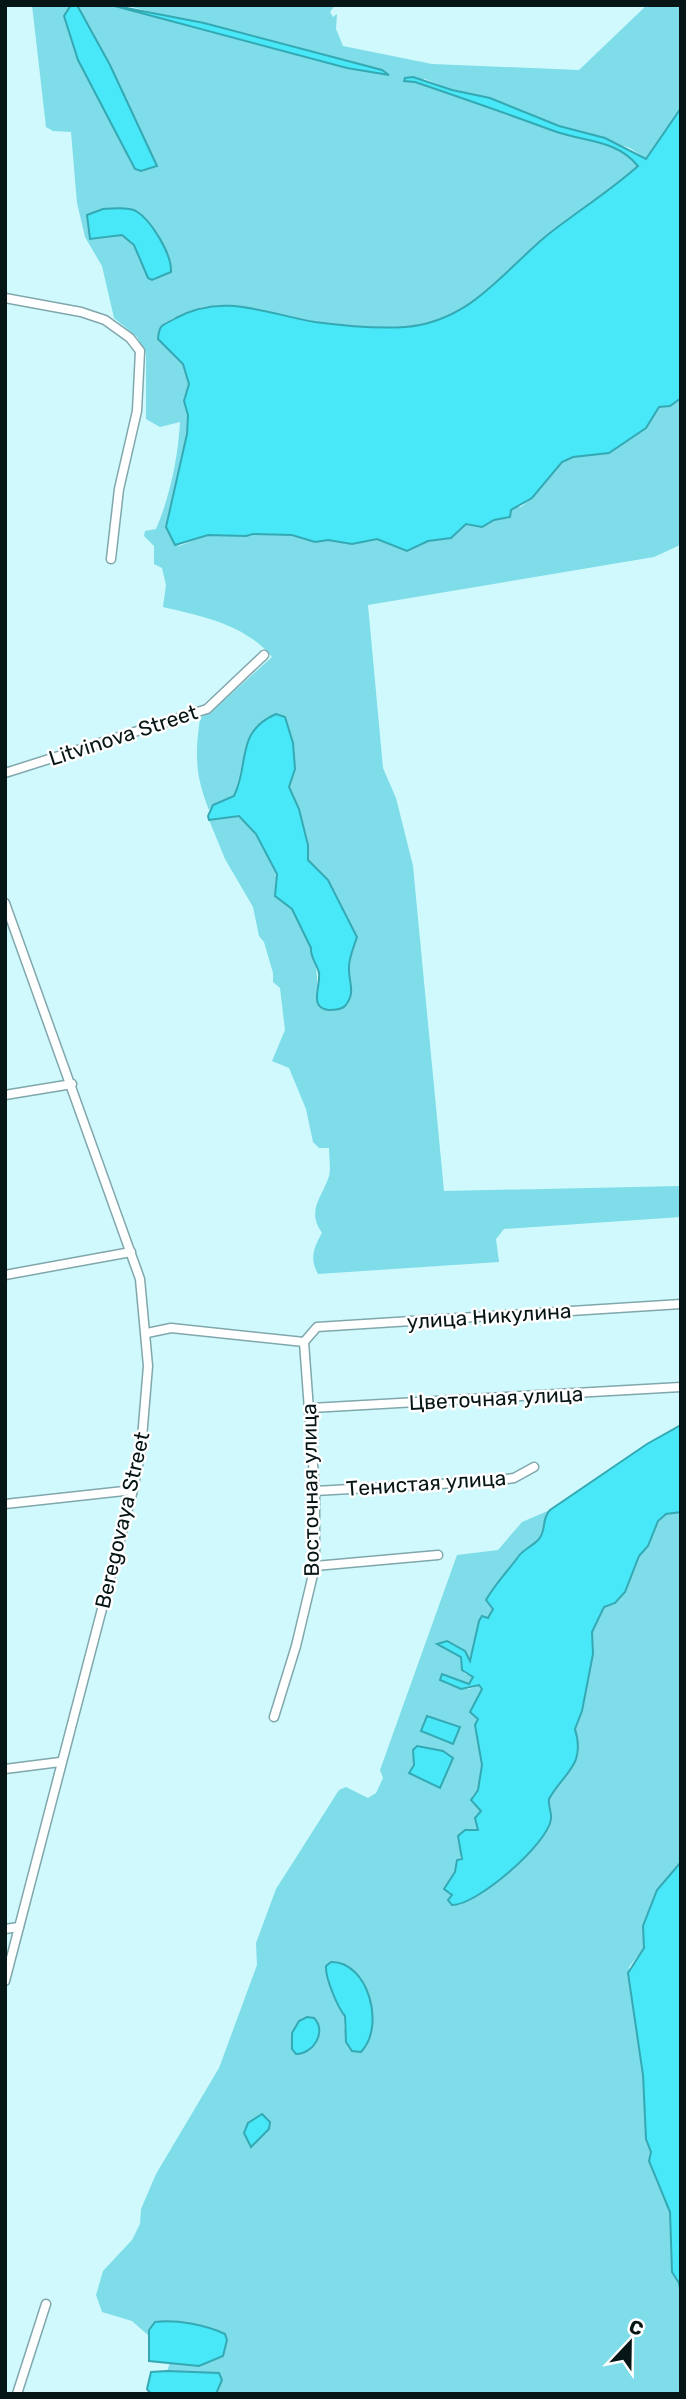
<svg xmlns="http://www.w3.org/2000/svg" width="686" height="2399" font-family="Rubik,sans-serif">
<rect width="100%" height="100%" fill="#cff9fd"/>
<g fill="#7edde8" fill-rule="evenodd">
<path d="M 32,5 L 111,5 L 207,28 L 294,54 L 381,70 L 124,5 L 335,5 L 330,12 L 333,17 L 337,14 L 336,29 L 343,46 L 432,64 L 579,70 L 647,5 L 681,5 L 681,108 L 646,159 L 630,148 L 559,126 L 490,98 L 452,90 L 425,79 L 404,81 L 415,82 C 462,97 508,113 554,131 C 585,142 615,140 639,166 C 609,191 576,211 546,236 C 501,273 469,321 406,327 C 344,332 283,314 222,305 L 201,307 L 165,322 L 158,339 L 183,364 L 189,384 L 184,400 L 188,415 L 187,434 L 166,527 L 179,546 L 208,535 L 246,536 L 253,534 L 292,535 L 315,542 L 328,540 L 352,544 L 377,539 L 407,551 L 428,541 L 451,538 L 466,524 L 482,527 L 515,507 L 521,507 L 532,498 L 562,462 L 573,457 L 609,453 L 646,428 L 659,406 L 670,406 L 681,398 L 681,544 L 678,546 L 654,557 L 368,605 L 383,768 L 396,798 L 413,866 L 444,1191 L 681,1186 L 681,1217 L 504,1229 L 496,1239 L 499,1262 L 318,1274 C 309,1258 314,1247 322,1233 C 306,1210 322,1198 329,1176 C 331,1168 329,1156 329,1148 L 319,1148 L 313,1142 L 306,1109 L 289,1068 L 272,1061 L 285,1030 L 280,988 L 273,982 L 273,973 L 264,942 L 259,936 L 253,907 L 225,859 L 209,820 L 235,815 C 250,823 282,866 275,884 C 298,918 323,954 316,996 L 324,1009 L 344,1007 L 352,990 L 348,968 L 357,937 L 328,880 L 308,860 L 308,845 L 299,809 L 289,787 L 295,769 L 289,732 L 249,738 L 234,797 L 213,805 L 209,810 C 195,775 195,756 200,718 L 211,712 L 272,657 C 246,625 202,616 163,607 L 166,585 L 162,568 L 154,564 L 154,546 L 144,536 L 145,531 L 156,529 C 170,496 178,458 180,422 L 160,427 L 146,419 L 146,354 L 137,337 L 114,318 L 102,266 L 85,237 L 77,203 L 71,132 L 53,131 L 46,127 Z"/>
<path d="M 550,1510 L 545,1515 L 544,1532 L 538,1541 L 518,1556 L 486,1599 L 493,1609 L 488,1618 L 482,1616 L 470,1662 L 468,1656 L 455,1653 L 463,1659 L 461,1667 L 465,1674 L 474,1676 L 472,1682 L 464,1684 L 448,1678 L 446,1684 L 469,1689 L 480,1685 L 482,1689 L 470,1712 L 478,1719 L 475,1725 C 478,1747 490,1779 472,1796 L 475,1805 L 481,1810 L 476,1823 L 478,1830 L 465,1830 C 463,1855 456,1869 450,1892 L 459,1905 C 502,1883 522,1855 552,1818 L 549,1799 C 564,1772 586,1766 574,1729 L 582,1711 L 593,1654 L 592,1632 L 604,1607 L 625,1592 L 639,1556 L 648,1546 L 658,1522 L 666,1514 L 681,1512 L 681,1862 L 657,1890 L 643,1926 L 644,1948 L 629,1967 L 629,1984 L 643,2075 L 646,2139 L 651,2152 L 653,2173 L 670,2212 L 672,2272 L 679,2283 L 681,2294 L 681,2388 L 677,2394 L 216,2394 L 219,2388 L 219,2373 L 167,2371 L 170,2363 L 199,2366 L 208,2362 L 149,2330 L 149,2336 L 132,2321 L 102,2312 L 96,2295 L 103,2271 L 132,2240 L 140,2224 L 141,2209 L 156,2174 L 219,2068 L 257,1965 L 256,1943 L 276,1889 L 339,1790 L 346,1787 L 368,1798 L 376,1793 L 383,1778 L 380,1770 L 457,1555 L 498,1550 L 522,1522 ZM 355,1976 C 375,1996 372,2022 366,2047 L 344,2028 L 345,2016 L 330,1982 Z"/>
</g>
<g fill="#48e8f8" stroke="#34a9b4" stroke-width="2">
<polygon points="71,5 77,5 110,65 157,166 141,171 135,169 78,60 64,16"/>
<polygon points="111,5 204,23 382,70 389,75 347,68"/>
<path d="M 413,77 L 452,90 L 490,98 L 559,126 L 605,138 L 646,159 L 681,108 L 681,398 L 670,406 L 659,407 L 646,428 L 609,453 L 573,457 L 562,462 L 532,498 L 511,510 L 510,517 L 494,520 L 482,527 L 466,524 L 451,538 L 428,541 L 407,551 L 377,539 L 352,544 L 328,540 L 315,542 L 292,535 L 253,534 L 246,536 L 208,535 L 175,545 L 166,527 L 187,434 L 188,415 L 184,401 L 189,384 L 183,364 L 158,339 C 159,323 164,325 176,318 C 224,292 266,314 315,322 C 345,326 375,329 405,327 C 469,322 501,274 545,237 C 576,212 609,192 638,166 C 616,139 584,142 554,131 C 508,114 462,98 415,82 L 404,81 L 405,78 Z"/>
<path d="M 103,209 C 113,209 126,206 136,211 C 151,220 172,254 171,272 L 152,280 L 148,278 L 134,245 L 122,235 L 90,239 L 87,215 Z"/>
<path d="M 276,714 L 285,717 L 293,743 L 295,769 L 289,787 L 299,809 L 308,845 L 308,860 L 328,880 L 357,937 C 354,947 348,959 349,970 C 349,983 356,993 345,1006 C 341,1010 334,1010 329,1010 C 308,1008 321,986 319,973 C 317,964 310,957 311,948 L 292,909 L 275,896 L 277,874 L 256,834 L 239,816 L 209,820 L 208,816 L 213,805 L 234,796 C 250,763 235,732 276,714 Z"/>
<path d="M 681,1425 L 681,1512 L 666,1514 L 658,1521 L 648,1546 L 639,1556 L 625,1592 L 615,1603 L 604,1607 L 592,1632 L 593,1654 L 582,1711 L 575,1729 C 586,1766 564,1772 549,1799 C 548,1806 552,1813 551,1819 C 548,1844 476,1906 452,1905 L 448,1900 L 452,1895 L 444,1889 L 455,1872 L 457,1860 L 462,1859 L 458,1836 L 465,1830 L 478,1830 L 475,1818 L 481,1811 L 471,1800 L 478,1790 L 482,1765 L 475,1725 L 478,1719 L 470,1712 L 482,1689 L 479,1685 L 461,1689 L 440,1680 L 442,1674 L 469,1684 L 473,1677 L 462,1670 L 461,1657 L 437,1644 L 447,1641 L 465,1651 L 470,1661 L 479,1621 L 482,1616 L 488,1618 L 493,1609 L 486,1600 C 496,1583 507,1572 518,1557 C 522,1550 533,1546 539,1539 C 547,1529 541,1519 550,1510 L 647,1444 Z"/>
<polygon points="427,1716 460,1727 453,1744 421,1731"/>
<polygon points="417,1746 443,1751 453,1758 440,1788 409,1773 414,1765 413,1750"/>
<polygon points="681,1862 681,2294 679,2283 672,2272 670,2212 649,2161 651,2152 646,2139 643,2075 628,1973 644,1948 643,1926 657,1890"/>
<path d="M 331,1962 C 368,1961 386,2026 361,2052 L 352,2051 L 346,2042 L 345,2016 C 338,2008 325,1978 326,1966 Z"/>
<path d="M 307,2017 L 314,2018 C 327,2031 314,2054 296,2054 L 292,2049 L 292,2033 L 299,2021 Z"/>
<polygon points="262,2114 270,2122 269,2129 251,2147 244,2133 248,2123"/>
<path d="M 155,2322 C 176,2319 206,2325 225,2334 L 227,2340 L 223,2356 L 199,2366 L 149,2361 L 149,2330 Z"/>
<polygon points="167,2371 219,2373 222,2380 216,2394 151,2394 147,2389 151,2372"/>
</g>
<g fill="none" stroke-linecap="round" stroke-linejoin="round">
<defs>
<g id="street">
<polyline points="5,298 81,312 105,320 130,338 140,351 137,411 119,489 111,559"/>
<polyline points="5,773 207,709 264,655"/>
<polyline points="5,903 140,1279 148,1366 141,1450 133,1490 5,1981"/>
<polyline points="5,1095 72,1084"/>
<polyline points="5,1275 131,1252"/>
<polyline points="147,1333 171,1328 304,1342"/>
<polyline points="304,1342 317,1327 681,1304"/>
<polyline points="311,1408 681,1387"/>
<polyline points="315,1491 493,1481 514,1478 534,1467"/>
<polyline points="5,1504 133,1490"/>
<polyline points="315,1566 438,1555"/>
<polyline points="274,1717 296,1646 315,1566 315,1491 304,1342"/>
<polyline points="5,1769 60,1762"/>
<polyline points="5,1929 19,1927"/>
<polyline points="17,2394 46,2304"/>
</g>
</defs>
<use href="#street" stroke="#80a7ac" stroke-width="11"/>
<use href="#street" stroke="#fff" stroke-width="8"/>
</g>
<g text-anchor="middle" dominant-baseline="central" stroke-width="5" stroke-linejoin="round" paint-order="stroke">
<g font-size="21" fill="#061516" stroke="#fff">
<text transform="translate(123 735) rotate(-18)">Litvinova Street</text>
<text transform="translate(489 1316) rotate(-4)">улица Никулина</text>
<text transform="translate(496 1398) rotate(-3)">Цветочная улица</text>
<text transform="translate(426 1483) rotate(-4)">Тенистая улица</text>
<text transform="translate(310 1490) rotate(-91)">Восточная улица</text>
<text transform="translate(122 1520) rotate(-77)">Beregovaya Street</text>
</g>
</g>
<rect width="686" height="2399" fill="none" stroke="#061516" stroke-width="14"/>
<g transform="translate(630 2343) rotate(22)" stroke="#ffffff" stroke-width="5" paint-order="stroke">
<path d="M0-5L12 26L0 18L-12 26Z" fill="#061516"/>
<text y="-10" font-size="19" font-weight="bold" text-anchor="middle" fill="#061516">С</text>
</g>
</svg>
